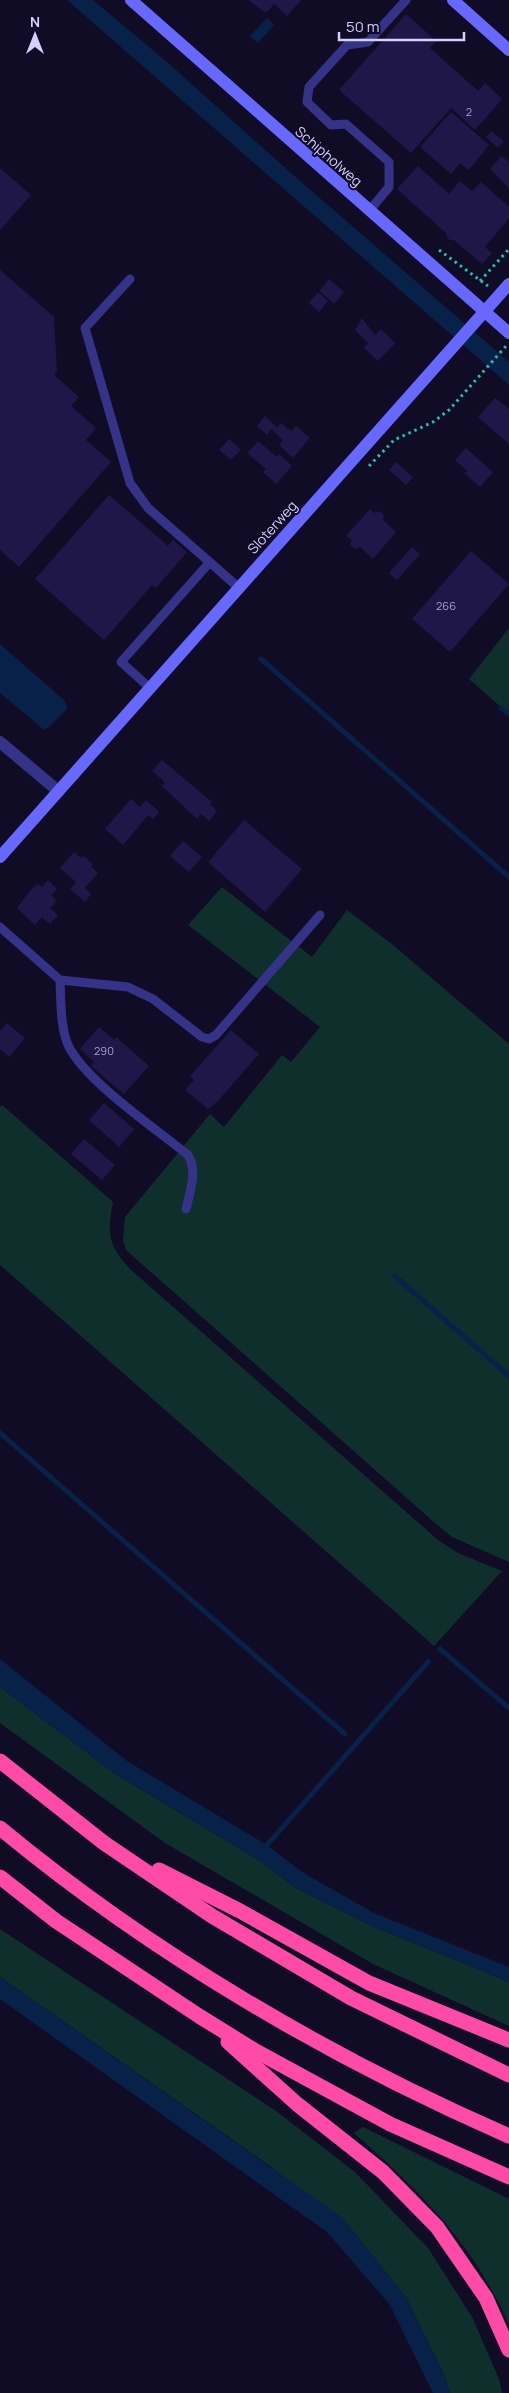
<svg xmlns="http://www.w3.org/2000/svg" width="509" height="2393" font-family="Manrope,sans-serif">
<rect width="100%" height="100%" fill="#100c25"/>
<g fill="#0f2f2d">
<polygon points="509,628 509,714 469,679"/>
<polygon points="222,887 312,957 347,910 393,945 509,1044 509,1562 452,1537 435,1523 126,1250 123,1240 125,1217 210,1114 224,1127 282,1055 291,1062 320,1027 188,925"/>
<path d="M 2,1105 L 113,1202 C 107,1234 108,1245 130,1269 L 438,1540 L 458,1553 L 502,1571 L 434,1646 L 0,1265 L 0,1107 Z"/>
<polygon points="0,1687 114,1773 258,1860 296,1888 370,1925 509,1982 509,2026 373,1964 165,1843 0,1723"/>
<polygon points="0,1929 276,2111 355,2172 428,2248 472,2317 499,2379 502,2393 450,2393 445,2377 406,2297 270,2166 0,1977"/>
<path d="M 363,2127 L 509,2199 L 509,2325 C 474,2244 419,2190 354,2133 Z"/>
</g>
<g fill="#072149">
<polygon points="67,0 93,0 167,62 291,173 509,362 509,385"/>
<polygon points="267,18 274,25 258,43 250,36"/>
<polygon points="0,644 65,701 67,709 48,728 43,729 0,693"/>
<polygon points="0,1659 127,1761 267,1845 302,1872 374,1913 509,1967 509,1982 370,1925 296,1888 258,1860 114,1773 0,1687"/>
<polygon points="0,1977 343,2218 406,2297 445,2377 450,2393 433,2393 390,2305 327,2232 0,1999"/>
</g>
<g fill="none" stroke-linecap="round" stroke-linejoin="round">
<g stroke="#072149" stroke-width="5">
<polyline points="261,659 509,877"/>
<polyline points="501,708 509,714"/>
<polyline points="395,1276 509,1376"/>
<polyline points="0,1433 345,1734"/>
<polyline points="440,1649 509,1708"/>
<polyline points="267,1845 428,1662"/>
</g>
</g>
<g fill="#1f1747">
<polygon points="248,0 301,0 287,16 274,4 266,13"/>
<polygon points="406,14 436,41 430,48 478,91 485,83 502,99 475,130 451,108 411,153 339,90"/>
<polygon points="451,112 489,145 469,170 460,163 451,174 420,147"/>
<polygon points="491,131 504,141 498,148 486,137"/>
<polygon points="501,156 509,162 509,188 490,169"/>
<polygon points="418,166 449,194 460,181 472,191 481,182 509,207 509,218 485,247 492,253 482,264 454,240 449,240 446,233 397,189"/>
<polygon points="0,168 31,195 0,230"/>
<polygon points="0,270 54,317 57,371 54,375 79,397 71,406 96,428 86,440 111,462 19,567 0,550"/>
<polygon points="329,279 344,292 334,304 319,291"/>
<polygon points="318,292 328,301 319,312 309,303"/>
<polygon points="362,318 375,335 381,329 395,343 378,361 364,348 368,343 355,330"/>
<polygon points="495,398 509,409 509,444 478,417"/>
<polygon points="265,416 277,427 281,423 291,431 296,426 310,438 293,458 279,445 283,440 271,429 267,435 257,426"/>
<polygon points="229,439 241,450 231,460 219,450"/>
<polygon points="258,441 277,457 279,454 292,466 276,484 263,472 266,469 247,453"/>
<polygon points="466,448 493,472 480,487 464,473 467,471 455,460"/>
<polygon points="396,462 413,477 406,485 389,470"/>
<polygon points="109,495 168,546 173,540 187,552 156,588 152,585 104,640 35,579"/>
<polygon points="370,509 374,513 379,511 384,515 383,520 396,532 373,559 360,547 355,549 350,545 352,540 346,536"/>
<polygon points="412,547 420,554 397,580 389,573"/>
<polygon points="471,551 509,584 450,652 412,619"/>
<polygon points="162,760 212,802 210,804 217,811 209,821 201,814 197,819 162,786 165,782 152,771"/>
<polygon points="131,799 140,807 146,800 159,812 153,819 148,815 123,845 105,829"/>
<polygon points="244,820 302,869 265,912 208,862"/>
<polygon points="183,841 202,857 189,872 170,856"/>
<polygon points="74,852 81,858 84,856 93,864 91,867 98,873 85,888 91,894 85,902 70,889 76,882 60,868"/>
<polygon points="48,880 57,889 51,895 57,901 50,908 58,915 50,924 42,917 35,925 17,908 30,891 38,884 42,887"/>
<polygon points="7,1023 25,1038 9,1057 0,1049 0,1031"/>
<polygon points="99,1027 114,1040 116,1037 149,1066 124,1094 91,1066 94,1062 80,1049"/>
<polygon points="231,1030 259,1054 218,1101 208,1109 185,1090 194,1080 190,1076"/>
<polygon points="104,1103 134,1129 119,1147 89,1120"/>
<polygon points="84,1139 115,1165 102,1180 71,1154"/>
</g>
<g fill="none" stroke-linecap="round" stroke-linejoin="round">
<g stroke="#24bfb1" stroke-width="3" stroke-dasharray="2.5 4" stroke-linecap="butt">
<polyline points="439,250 488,286"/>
<polyline points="480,281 509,249"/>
<polyline points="369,466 394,440 433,422 449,410 507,345"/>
</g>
<g stroke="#343388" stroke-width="9">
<polyline points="369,211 389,187 389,162 346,124 331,125 307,102 309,87 347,45 368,42 406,0"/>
<polyline points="130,279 85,328 130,483 148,508 238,587"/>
<polyline points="150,688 121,662 210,562"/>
<polyline points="0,927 60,980 128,987 153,999 202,1037 209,1039 216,1035 320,915"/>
<path d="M 60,980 C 61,1000 60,1026 68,1045 C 85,1081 155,1128 188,1155 C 198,1172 190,1191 186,1209"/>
</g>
<polyline stroke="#343388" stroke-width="12" points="0,742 57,790"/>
<g stroke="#6768ff" stroke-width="12">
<polyline points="131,0 509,333"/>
<polyline points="453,0 509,50"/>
<polyline points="0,857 509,284"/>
</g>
<g stroke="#ff4ba7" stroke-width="15">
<polyline points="0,1761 104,1843 212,1916 351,1998 509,2075"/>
<path d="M 0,1828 C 151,1953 330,2058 509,2136"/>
<polyline points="159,1870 240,1911 369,1983 509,2040"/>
<polyline points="0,1877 56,1921 199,2016 254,2050 390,2124 509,2177"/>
<polyline points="228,2042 297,2104 383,2172 437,2227 486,2298 509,2350"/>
</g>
</g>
<g text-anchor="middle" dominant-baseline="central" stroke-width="4" stroke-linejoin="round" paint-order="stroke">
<g font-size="11" fill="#a7a2d1">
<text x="469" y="111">2</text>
<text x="446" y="605">266</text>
<text x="104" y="1050">290</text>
</g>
<g font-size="14" fill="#d4d0ff" stroke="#100c25">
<text transform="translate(329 156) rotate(41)">Schipholweg</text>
<text transform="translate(272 527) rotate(-48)">Sloterweg</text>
</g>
</g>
<g transform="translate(35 35)" stroke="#100c25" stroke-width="4" paint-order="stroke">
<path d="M0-4L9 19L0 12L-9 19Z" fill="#d4d0ff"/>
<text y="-8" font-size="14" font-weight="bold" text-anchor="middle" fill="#d4d0ff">N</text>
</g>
<path d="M339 32v8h125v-8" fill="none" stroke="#d4d0ff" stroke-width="2.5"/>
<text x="346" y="32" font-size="15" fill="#d4d0ff" stroke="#100c25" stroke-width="4" paint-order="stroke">50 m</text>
</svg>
